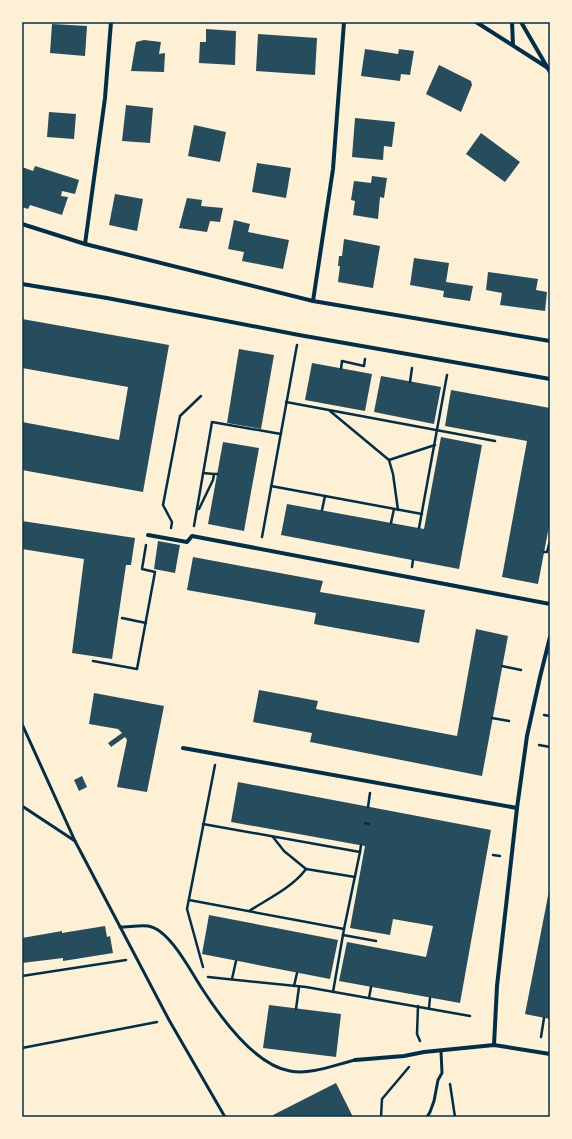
<svg xmlns="http://www.w3.org/2000/svg" width="572" height="1139" font-family="'Source Serif 4',serif">
<rect width="100%" height="100%" fill="#fdf0d5"/>
<g fill="#264d5e">
<polygon points="52,24 87,26 85,56 50,53"/>
<polygon points="206,29 236,31 235,65 199,63 200,42 206,42"/>
<polygon points="258,34 317,38 315,75 256,71"/>
<polygon points="144,40 161,42 159,54 165,53 164,72 131,71 136,42"/>
<polygon points="365,49 398,54 399,49 414,51 410,75 401,74 400,81 361,76"/>
<polygon points="439,65 471,81 472,85 461,112 426,94"/>
<polygon points="126,105 153,108 150,143 122,141"/>
<polygon points="49,112 76,114 74,139 47,137"/>
<polygon points="355,118 395,122 392,147 384,146 383,160 352,157"/>
<polygon points="194,125 226,132 220,162 188,156"/>
<polygon points="481,133 520,162 505,182 466,154"/>
<polygon points="257,163 291,168 286,198 252,192"/>
<polygon points="35,166 79,180 75,194 62,191 61,196 68,197 62,215 30,205 28,209 22,207 22,167 33,171"/>
<polygon points="372,176 387,178 384,198 380,197 378,219 353,215 355,201 351,200 354,181 371,183"/>
<polygon points="115,194 143,199 137,231 109,225"/>
<polygon points="187,198 202,200 201,206 223,208 220,222 210,221 207,232 179,228"/>
<polygon points="234,220 250,224 248,232 289,240 283,269 242,261 244,252 228,249"/>
<polygon points="344,239 380,246 373,288 338,282 340,266 338,266 339,256 342,256"/>
<polygon points="414,258 449,263 446,282 473,286 470,301 443,297 444,291 410,285"/>
<polygon points="488,272 538,279 536,290 547,292 545,311 500,305 502,293 486,290"/>
<polygon points="22,319 169,345 143,492 22,470 22,422 119,440 128,387 22,368"/>
<polygon points="239,349 274,355 261,429 227,423"/>
<polygon points="312,363 372,374 365,411 305,400"/>
<polygon points="381,376 441,387 434,424 374,412"/>
<polygon points="451,390 550,408 550,521 538,584 502,577 527,441 445,426"/>
<polygon points="441,437 482,445 459,569 281,535 287,504 424,529"/>
<polygon points="223,442 259,448 244,531 208,524"/>
<polygon points="22,521 135,538 131,565 126,565 112,659 72,653 84,559 22,549"/>
<polygon points="158,541 180,545 175,573 154,569"/>
<polygon points="193,557 323,581 320,592 425,610 419,643 314,624 316,613 187,590"/>
<polygon points="476,629 508,636 482,776 310,742 312,733 253,722 259,690 318,701 316,709 457,736"/>
<polygon points="94,693 164,706 147,792 117,787 127,740 125,737 111,747 108,743 122,733 118,729 89,724"/>
<polygon points="82,776 87,787 79,791 74,780"/>
<polygon points="238,782 491,830 460,1003 339,981 347,942 426,957 433,926 393,919 390,935 350,928 365,846 231,822"/>
<polygon points="549,891 550,891 550,1019 525,1014"/>
<polygon points="209,915 338,940 330,979 202,954"/>
<polygon points="105,926 107,937 110,936 113,953 63,961 63,958 22,963 22,938 62,931 62,933"/>
<polygon points="269,1005 341,1014 336,1057 263,1048"/>
<polygon points="336,1083 353,1117 274,1117 273,1115"/>
</g>
<g fill="none" stroke-linecap="round" stroke-linejoin="round">
<g stroke="#003049" stroke-width="2.5">
<polyline points="341,369 342,361 364,366 365,359"/>
<polyline points="410,382 412,368"/>
<polyline points="286,402 495,441"/>
<polyline points="330,411 389,460 435,445"/>
<polyline points="389,460 393,474 398,510"/>
<polyline points="203,473 214,474"/>
<polyline points="271,486 422,514"/>
<polyline points="197,508 199,509 213,480 214,474 217,474"/>
<polyline points="322,510 325,496"/>
<polyline points="391,523 394,509"/>
<polyline points="194,526 212,422 281,434"/>
<polyline points="171,528 172,522 163,505 180,416 201,396"/>
<polyline points="419,528 447,375"/>
<polyline points="262,537 297,345"/>
<polyline points="544,552 547,552 550,541"/>
<polyline points="412,567 413,560"/>
<polyline points="122,618 146,623"/>
<polyline points="93,661 137,669 155,572 142,569 146,545"/>
<polyline points="502,666 521,670"/>
<polyline points="544,715 550,716"/>
<polyline points="492,718 509,721"/>
<polyline points="539,745 550,747"/>
<polyline points="368,807 370,793"/>
<polyline points="365,823 369,824"/>
<polyline points="203,824 360,852 344,929 333,992"/>
<polyline points="273,837 284,851 306,869"/>
<polyline points="360,852 361,845"/>
<polyline points="493,855 500,856"/>
<polyline points="189,900 344,929"/>
<path d="M 249,911 C 268,899 293,887 306,869 L 355,877"/>
<polyline points="343,935 376,941"/>
<polyline points="203,967 187,909 215,765"/>
<polyline points="22,976 126,960"/>
<polyline points="208,977 306,987 470,1016"/>
<polyline points="232,979 236,961"/>
<polyline points="294,986 297,973"/>
<polyline points="369,998 371,987"/>
<polyline points="418,1006 417,1034 420,1041"/>
<polyline points="429,1008 430,998"/>
<polyline points="296,1009 299,987"/>
<polyline points="541,1037 544,1018"/>
<polyline points="22,1048 157,1022"/>
<polyline points="450,1084 455,1117"/>
<polyline points="381,1117 382,1099 409,1067"/>
</g>
<g stroke="#003049" stroke-width="3">
<polyline points="22,724 75,841 169,1020 225,1117"/>
<polyline points="22,806 75,841"/>
<path d="M 120,927 C 128,927 140,925 148,926 C 169,929 190,970 201,987 C 219,1015 254,1065 290,1071 C 311,1075 334,1065 355,1060"/>
<polyline points="427,1117 430,1112 434,1101 438,1080 442,1073 441,1051"/>
</g>
<g stroke="#003049" stroke-width="4">
<polyline points="476,22 548,68"/>
<polyline points="512,22 513,45"/>
<polyline points="521,22 550,72"/>
<polyline points="22,224 85,244 313,301 550,341"/>
<polyline points="85,244 105,98 111,22"/>
<polyline points="22,284 107,298 299,335 550,379"/>
<polyline points="313,301 333,169 344,22"/>
<polyline points="148,535 187,542 192,536 550,604"/>
<polyline points="183,748 517,808"/>
<polyline points="494,1045 497,986 517,808 527,736 540,677 550,637"/>
<polyline points="355,1060 404,1056 424,1052 494,1045 550,1054"/>
</g>
</g>
<rect width="572" height="1139" fill="none" stroke="#fdf0d5" stroke-width="46"/>
<rect x="23" y="23" width="526" height="1093" fill="none" stroke="#003049" stroke-width="1.5"/>
</svg>
